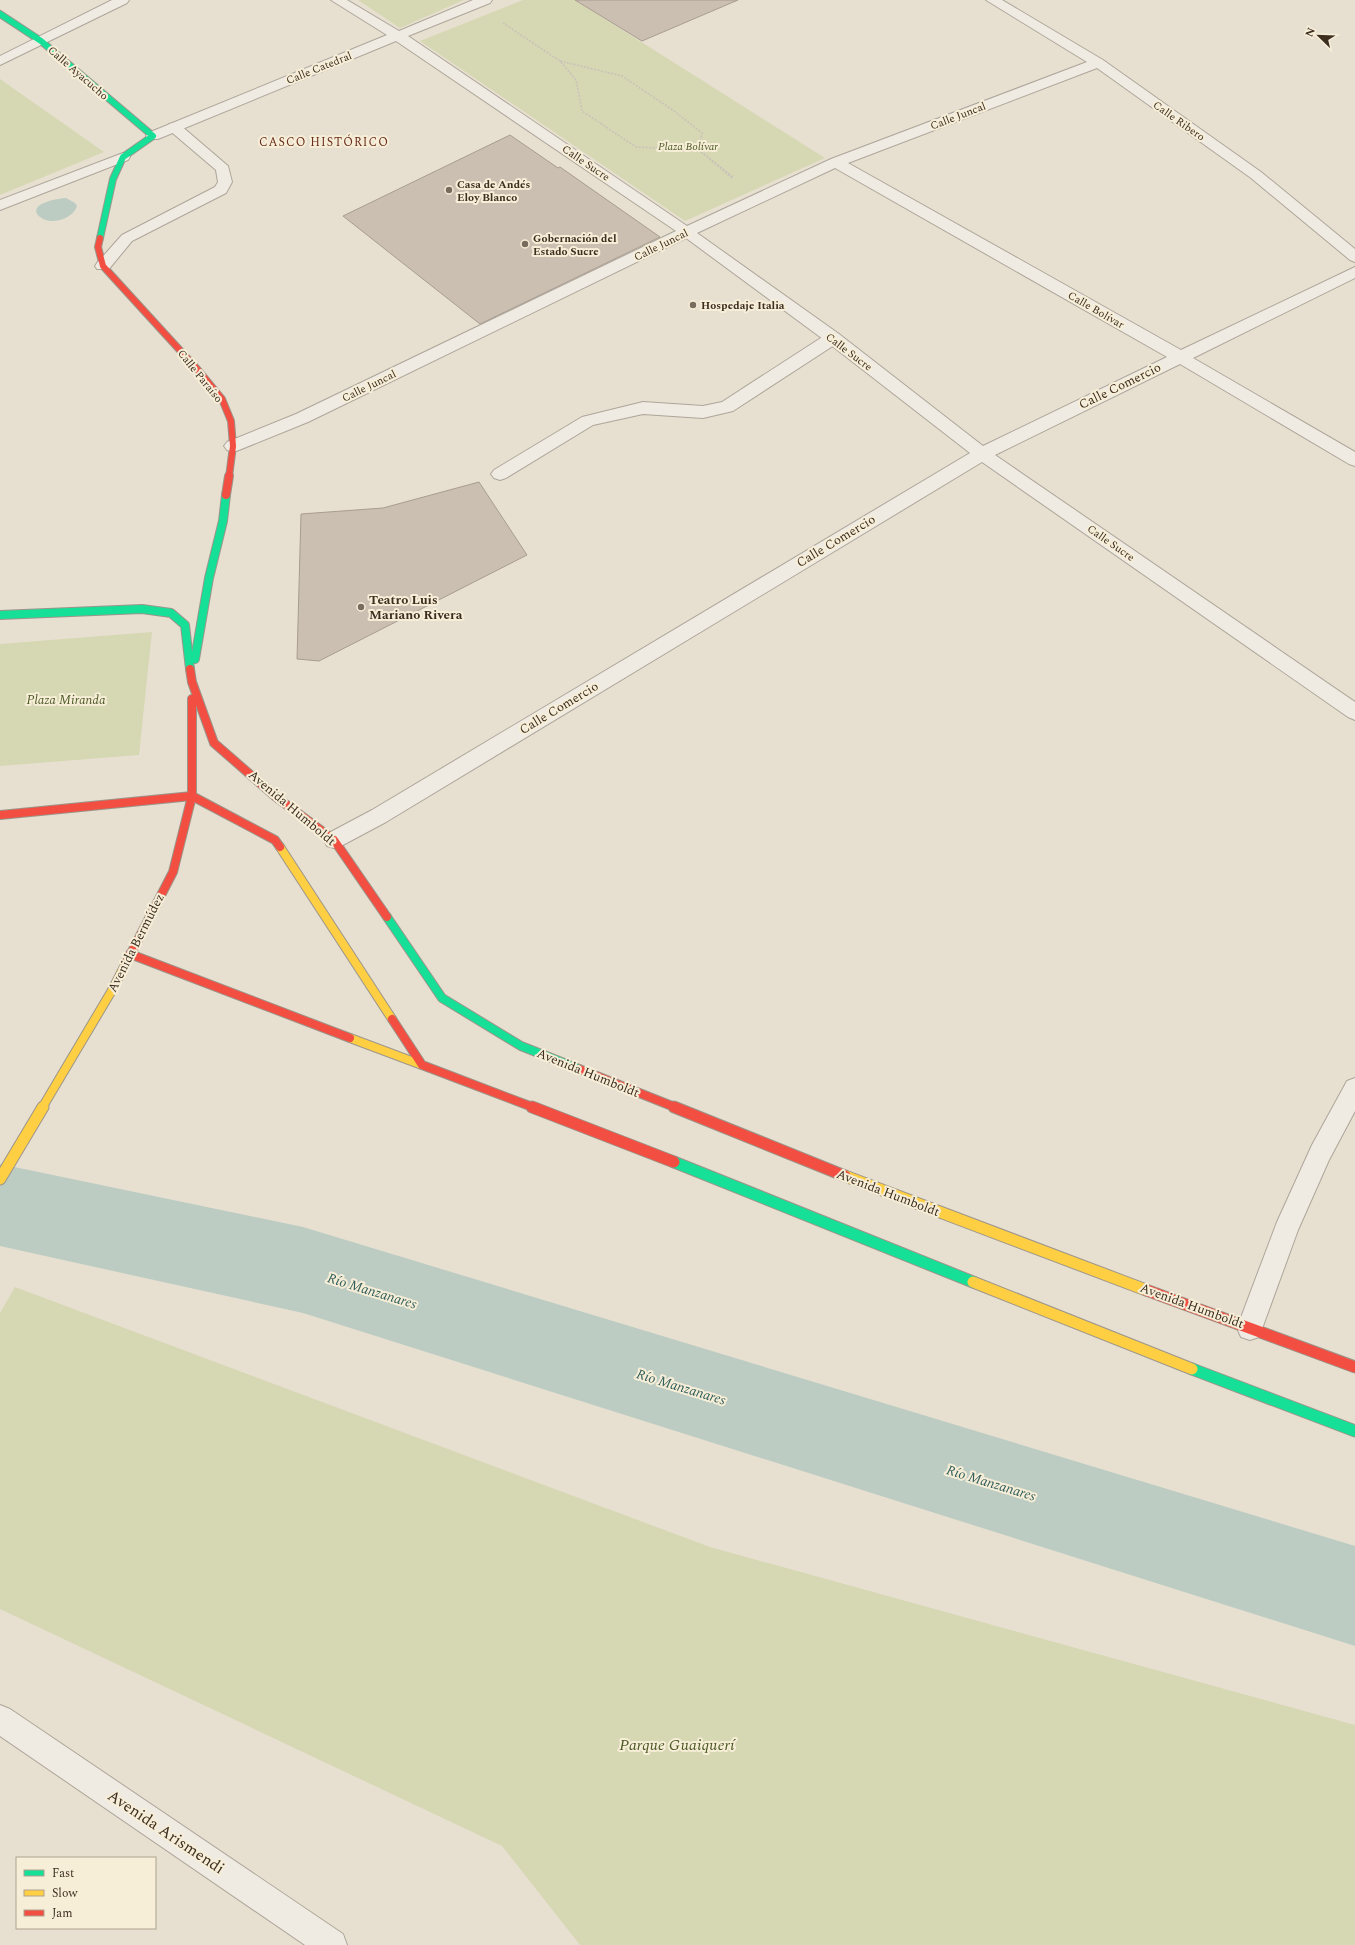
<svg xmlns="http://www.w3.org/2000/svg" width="1355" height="1945" font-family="Spectral,serif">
<rect width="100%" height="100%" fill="#e7e0d1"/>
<g fill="#d6d7b3">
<polygon points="358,0 464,0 400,28"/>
<polygon points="523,0 575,0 825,158 685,221 420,41"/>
<polygon points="0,79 104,152 0,195"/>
<polygon points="152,632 139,755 0,766 0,644"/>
<polygon points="15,1287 710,1547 1355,1725 1355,1945 580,1945 502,1846 0,1609 0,1313"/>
</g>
<path fill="#bcccc2" d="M 66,198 L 75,203 L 77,206 C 73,219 50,226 40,217 C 25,204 59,198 66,198 Z"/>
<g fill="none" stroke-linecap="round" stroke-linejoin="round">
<polygon fill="#bcccc2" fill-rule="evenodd" points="0,1164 303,1227 1355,1546 1355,1646 303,1313 0,1246"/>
</g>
<g fill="#cbbfb2" stroke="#a89c90">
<polygon points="575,0 738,0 642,41"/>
<polygon points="510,135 558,168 560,167 660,237 480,324 343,216"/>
<polygon points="479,482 527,555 319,661 297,659 301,514 383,508"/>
</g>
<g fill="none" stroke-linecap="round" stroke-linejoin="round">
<defs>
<g id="lane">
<polygon points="174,123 179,124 228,166 232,182 226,193 132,241 109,269 97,269 95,266 97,263 122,235 215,187 218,182 216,170 169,130 167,127 169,124"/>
<polygon points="833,333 839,334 841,338 839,342 733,411 703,418 643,414 593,425 506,478 500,480 494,478 491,474 494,470 582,417 643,402 703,406 722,402 827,334"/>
</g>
<g id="street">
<polygon points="112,0 129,0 127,3 0,65 0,56"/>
<path d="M 331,0 L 347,0 L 399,31 L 473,0 L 492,0 L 490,3 L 408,36 L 687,226 L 831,159 L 1087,62 L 986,0 L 1002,0 L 1103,60 L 1261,172 L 1355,249 L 1355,262 L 1350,260 L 1251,178 L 1097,68 L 848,163 L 1181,350 L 1355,267 L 1355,278 L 1193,358 L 1355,452 L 1355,466 L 1349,464 L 1180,364 L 995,455 L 1355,702 L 1355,720 L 1348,717 L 982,462 L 386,822 L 341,846 L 334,848 L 327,846 L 324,840 L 327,834 L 372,810 L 970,453 L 827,342 L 686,238 L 308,422 L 239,450 L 233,452 L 227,450 L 224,446 L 227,442 L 296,414 L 676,231 L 396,41 L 158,139 L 148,139 L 146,136 L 148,133 L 387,35 ZM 835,168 L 1167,357 L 983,446 L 839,334 L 697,233 Z"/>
<polygon points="123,153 128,154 130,157 128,160 0,210 0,200"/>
<polygon points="1355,1078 1355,1111 1329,1160 1298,1230 1259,1337 1250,1340 1241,1337 1237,1328 1277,1222 1312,1145 1347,1081"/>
<polygon points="0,1705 10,1709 343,1934 347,1945 305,1945 0,1736"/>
</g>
<polyline id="fast-far2" points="0,14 41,41 153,136 123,157 113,179 100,238"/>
<g id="fast-far1">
<polyline points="0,615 142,609 171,613 185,625 190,669"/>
<polyline points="195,659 209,578 223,521 226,495"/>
<polyline points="387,917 442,998 521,1046 579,1069"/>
</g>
<g id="fast">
<polyline points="674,1162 973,1282"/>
<polyline points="1192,1369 1355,1431"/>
</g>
<g id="slow-far1">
<polyline points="280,847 392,1019"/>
<polyline points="350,1038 422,1065"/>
<polyline points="42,1108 111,992 125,965"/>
</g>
<g id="slow">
<polyline points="845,1176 1146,1290"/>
<polyline points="0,1179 43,1107"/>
<polyline points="973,1282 1192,1369"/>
</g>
<polyline id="jam-far2" points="100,238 98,247 103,266 198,370 222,399 231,421 233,446 229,477"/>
<g id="jam-far1">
<polyline points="226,495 229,476"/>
<polyline points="190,669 192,682 214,743 276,797 334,840 387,917"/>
<polyline points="0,815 192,796 275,840 280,847"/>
<polyline points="130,954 350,1038"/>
<polyline points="125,965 173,872 192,796 192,699"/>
<polyline points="392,1019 422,1065 535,1108"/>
<polyline points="579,1069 677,1108"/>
</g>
<g id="jam">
<polyline points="532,1107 674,1162"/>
<polyline points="674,1107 845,1176"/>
<polyline points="1146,1290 1355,1367"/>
</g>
</defs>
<use href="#lane" stroke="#ada599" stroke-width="2"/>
<use href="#street" stroke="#ada599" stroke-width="2"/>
<use href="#fast-far2" stroke="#9c958a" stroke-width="8"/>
<use href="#fast-far1" stroke="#9c958a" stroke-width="10"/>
<use href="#fast" stroke="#9c958a" stroke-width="13"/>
<use href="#slow-far1" stroke="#9c958a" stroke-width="10"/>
<use href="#slow" stroke="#9c958a" stroke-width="13"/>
<use href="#jam-far2" stroke="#9c958a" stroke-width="8"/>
<use href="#jam-far1" stroke="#9c958a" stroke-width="10"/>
<use href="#jam" stroke="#9c958a" stroke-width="13"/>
<g stroke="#c8c2b9" stroke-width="1.5" stroke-dasharray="2 1.5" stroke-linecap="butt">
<polyline points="503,23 560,61 576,80 582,111 636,147 699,150 733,177"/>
<polyline points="560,61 622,76 674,111 702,133 699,150 732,178"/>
</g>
<use href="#lane" fill="#efebe3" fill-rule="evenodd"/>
<use href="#street" fill="#efebe3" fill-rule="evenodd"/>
<use href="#fast-far2" stroke="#16e098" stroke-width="6"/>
<use href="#fast-far1" stroke="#16e098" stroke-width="8"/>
<use href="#fast" stroke="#16e098" stroke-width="11"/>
<use href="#slow-far1" stroke="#ffcf43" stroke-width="8"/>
<use href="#slow" stroke="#ffcf43" stroke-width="11"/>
<use href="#jam-far2" stroke="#f24e42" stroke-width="6"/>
<use href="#jam-far1" stroke="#f24e42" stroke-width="8"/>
<use href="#jam" stroke="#f24e42" stroke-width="11"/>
</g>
<g fill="#786c5e" stroke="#f7eed8" stroke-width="1.5">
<circle cx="449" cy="190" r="4"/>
<circle cx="525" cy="244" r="4"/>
<circle cx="693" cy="305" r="4"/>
<circle cx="361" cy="607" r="4"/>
</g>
<g text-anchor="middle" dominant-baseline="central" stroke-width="4" stroke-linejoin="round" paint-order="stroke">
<g font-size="11" fill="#3d2e20" stroke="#f7eed8">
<text transform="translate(319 68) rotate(-22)">Calle Catedral</text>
<text transform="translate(78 73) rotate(41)">Calle Ayacucho</text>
<text transform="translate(958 116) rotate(-21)">Calle Juncal</text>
<text transform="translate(1179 121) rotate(35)">Calle Ribero</text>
<text transform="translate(586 163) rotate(34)">Calle Sucre</text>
<text transform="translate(661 245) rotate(-26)">Calle Juncal</text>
<text transform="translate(1096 310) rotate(30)">Calle Bolívar</text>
<text transform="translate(849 352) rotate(37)">Calle Sucre</text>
<text transform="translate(200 376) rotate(51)">Calle Paraíso</text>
<text transform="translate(369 386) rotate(-26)">Calle Juncal</text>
<text transform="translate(1111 543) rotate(35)">Calle Sucre</text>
</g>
<g font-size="11" font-style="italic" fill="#4d5a26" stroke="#f7eed8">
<text x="688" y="146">Plaza Bolívar</text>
</g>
<g font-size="11" font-weight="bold" fill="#3d2e20" stroke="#f7eed8" text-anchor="start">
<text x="457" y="184">Casa de Andés<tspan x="457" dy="13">Eloy Blanco</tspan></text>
<text x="533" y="238">Gobernación del<tspan x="533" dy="13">Estado Sucre</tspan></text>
<text x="701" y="305">Hospedaje Italia</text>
</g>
<g font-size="12" letter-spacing="1" fill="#6b2e1e" stroke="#f7eed8">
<text x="324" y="142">CASCO HISTÓRICO</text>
</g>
<g font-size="13" fill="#3d2e20" stroke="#f7eed8">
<text transform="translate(1120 386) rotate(-26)">Calle Comercio</text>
<text transform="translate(836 541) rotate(-31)">Calle Comercio</text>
<text transform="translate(559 708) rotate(-31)">Calle Comercio</text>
<text transform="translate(292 808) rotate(40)">Avenida Humboldt</text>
<text transform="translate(136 943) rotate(-63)">Avenida Bermúdez</text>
<text transform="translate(588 1073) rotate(22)">Avenida Humboldt</text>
<text transform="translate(888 1193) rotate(21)">Avenida Humboldt</text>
<text transform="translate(1192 1306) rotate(20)">Avenida Humboldt</text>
</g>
<g font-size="13" font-weight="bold" fill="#3d2e20" stroke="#f7eed8" text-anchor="start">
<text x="369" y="600">Teatro Luis<tspan x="369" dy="15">Mariano Rivera</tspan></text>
</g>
<g font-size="13" font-style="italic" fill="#4d5a26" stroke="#f7eed8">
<text x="66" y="700">Plaza Miranda</text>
</g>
<g font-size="14" font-style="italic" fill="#2f5d5a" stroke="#f7eed8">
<text transform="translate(372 1291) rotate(17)">Río Manzanares</text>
<text transform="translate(681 1387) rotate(17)">Río Manzanares</text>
<text transform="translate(991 1483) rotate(17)">Río Manzanares</text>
</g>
<g font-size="16" font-style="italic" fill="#4d5a26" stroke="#f7eed8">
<text x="677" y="1745">Parque Guaiquerí</text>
</g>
<g font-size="16" fill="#3d2e20" stroke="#f7eed8">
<text transform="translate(166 1832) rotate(34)">Avenida Arismendi</text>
</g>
</g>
<rect x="16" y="1857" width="140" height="72" fill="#f7eed8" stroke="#ada18e"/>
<rect x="24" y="1870" width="20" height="6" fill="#16e098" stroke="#ada18e"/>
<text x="52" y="1877" font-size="12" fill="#3d2e20">Fast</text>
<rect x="24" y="1890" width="20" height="6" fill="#ffcf43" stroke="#ada18e"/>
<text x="52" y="1897" font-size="12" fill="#3d2e20">Slow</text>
<rect x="24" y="1910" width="20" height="6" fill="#f24e42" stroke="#ada18e"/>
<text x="52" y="1917" font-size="12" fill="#3d2e20">Jam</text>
<g transform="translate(1319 36) rotate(293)" stroke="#f7eed8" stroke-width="3" paint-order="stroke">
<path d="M0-3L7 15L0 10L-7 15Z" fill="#3d2e20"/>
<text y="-6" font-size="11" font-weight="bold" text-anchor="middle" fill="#3d2e20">N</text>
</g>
</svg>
